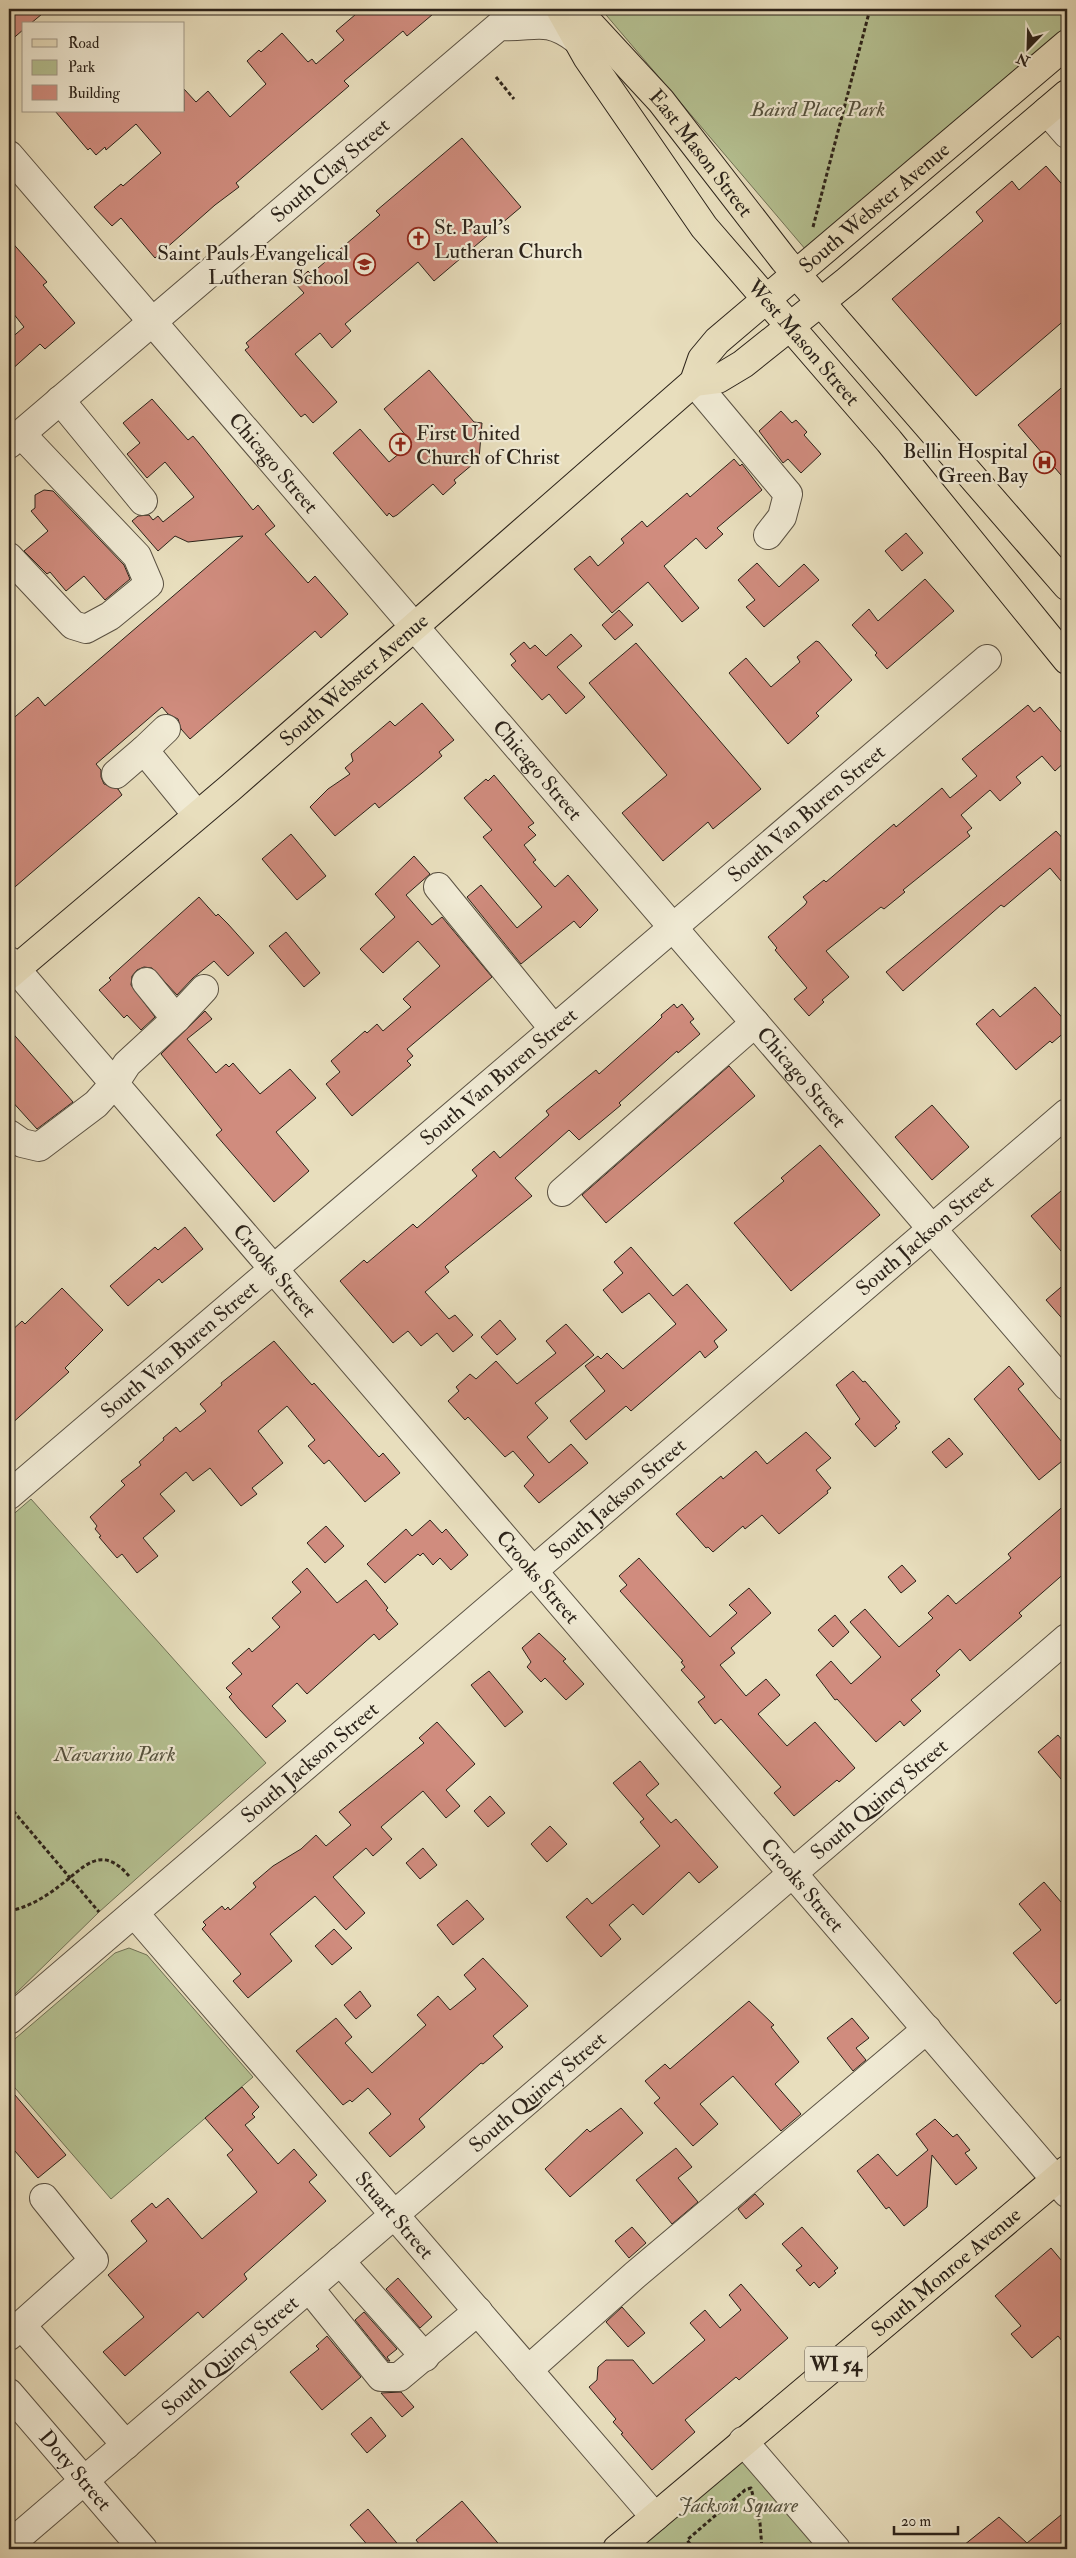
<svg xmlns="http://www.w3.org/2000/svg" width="1076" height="2558" font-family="'IM FELL Double Pica',serif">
<rect width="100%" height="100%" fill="#e8debd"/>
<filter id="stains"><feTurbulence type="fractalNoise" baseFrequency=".004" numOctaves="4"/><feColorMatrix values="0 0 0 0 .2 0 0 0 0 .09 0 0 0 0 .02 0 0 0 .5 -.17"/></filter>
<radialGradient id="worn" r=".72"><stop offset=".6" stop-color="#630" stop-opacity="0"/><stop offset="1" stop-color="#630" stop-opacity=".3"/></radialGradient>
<g fill="#b5c192" stroke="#707256">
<polygon points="601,9 1067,9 1067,30 806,250"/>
<polygon points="31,1499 266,1763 99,1912 9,2000 9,1518"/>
<polygon points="129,1948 147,1955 253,2077 111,2199 9,2081 9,2044 115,1953"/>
<polygon points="743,2441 836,2549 617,2549"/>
</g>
<g fill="#d08c7e" stroke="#2c231a">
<polygon points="9,9 48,9 30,24 24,24 24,29 9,42"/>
<polygon points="362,9 439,9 407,36 403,31 344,81 349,86 236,183 239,187 215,205 155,258 121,218 112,226 94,207 121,184 123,186 161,153 136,124 106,150 105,147 96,155 90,148 88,150 55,111 184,111 184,89 196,102 208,91 230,117 266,84 247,61 259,50 261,52 282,33 308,62 312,59 316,64 344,40 336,31"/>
<polygon points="462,138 521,207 434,281 418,262 345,324 351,331 332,348 320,333 295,354 337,402 313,423 305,414 301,417 279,391 245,350 249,347 246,343 304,293 295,283 308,271 311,274 380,215 376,211"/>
<polygon points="1046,166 1067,190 1067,318 976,396 892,299 983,221 976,212 1012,181 1019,190"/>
<polygon points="9,239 47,282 43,285 75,323 45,349 40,344 9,372 9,340 24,327 9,308"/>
<polygon points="429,370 474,422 482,423 479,459 454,480 456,483 443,495 433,484 397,515 393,517 389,513 387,516 333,453 360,429 389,462 412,443 384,409"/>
<polygon points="1067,383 1067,482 1018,425"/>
<polygon points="152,399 188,440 193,436 199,443 253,510 258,505 275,526 265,534 308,583 315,576 348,614 321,638 315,631 190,739 181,729 178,719 168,714 162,707 96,764 101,770 101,777 104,784 118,789 122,795 9,892 9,722 38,697 45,706 243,536 188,542 175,536 158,551 132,521 138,516 149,515 153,520 158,516 163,522 194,497 165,462 147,478 127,454 140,443 123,423"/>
<polygon points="781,411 792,423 796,420 807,432 804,435 821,454 801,473 788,459 783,463 759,431"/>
<polygon points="734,459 740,466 742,464 762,490 717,528 723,534 706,549 696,538 664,566 699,608 682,622 648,582 612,613 574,569 590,556 598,566 624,543 621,539 642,521 647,527 687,493 690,497"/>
<polygon points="44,490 53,491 124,565 130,579 105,600 84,576 66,591 50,572 47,574 24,551 48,531 31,511 35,508 35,495"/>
<polygon points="906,533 923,553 902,571 885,551"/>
<polygon points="757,563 779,587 804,564 819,580 764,627 746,607 755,600 738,580"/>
<polygon points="925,579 954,611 887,669 875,655 877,653 852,625 869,609 878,621"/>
<polygon points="619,610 633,625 615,640 602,625"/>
<polygon points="571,634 582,646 557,667 585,697 566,714 549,694 542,700 511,665 516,661 510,654 524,642 530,649 535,645 546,656"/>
<polygon points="816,641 819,642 852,680 816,713 819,716 788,744 729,673 746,658 771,687 800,662 797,657"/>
<polygon points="636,643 761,789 713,829 708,822 663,861 622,813 667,775 589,683"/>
<polygon points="422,703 454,740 439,752 442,756 422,773 379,808 375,803 335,836 310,807 328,789 350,774 345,768 353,761 351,754 390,721 395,726"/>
<polygon points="1028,705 1034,712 1040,707 1067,739 1067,760 1055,771 1042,756 1016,777 1021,783 1000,801 990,790 961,815 972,828 967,832 970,836 903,890 905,892 884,909 881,907 826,951 849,977 822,1000 824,1002 809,1016 794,999 807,988 775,950 777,948 768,937 805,905 807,902 803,897 824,880 826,882 894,824 896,827 942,788 950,798 977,776 962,759"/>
<polygon points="494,775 534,823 528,827 536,835 524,845 536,860 533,862 555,887 568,875 598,910 580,928 574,921 521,964 467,897 481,885 517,928 542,907 483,837 492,830 464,798 486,779 488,781"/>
<polygon points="1056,831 1067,843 1067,888 1050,868 1004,907 1001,905 903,991 886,972"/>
<polygon points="291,834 326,876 297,900 262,859"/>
<polygon points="414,856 430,874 406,895 432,925 442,917 492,977 407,1049 413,1056 407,1061 411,1065 352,1116 326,1084 340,1072 331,1061 365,1031 367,1033 377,1024 383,1031 411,1007 403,999 440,966 418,941 383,973 360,949 395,917 375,894"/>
<polygon points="199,897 216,916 218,914 228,924 254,953 228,976 214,961 193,978 177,995 152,968 144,967 137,970 132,976 131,985 155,1017 141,1030 127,1015 124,1018 99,990 111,980 109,978"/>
<polygon points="286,932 320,973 304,987 269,946"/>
<polygon points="1035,987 1067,1023 1067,1030 1052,1043 1050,1041 1016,1070 976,1024 993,1009 1000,1017"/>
<polygon points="674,1004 677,1008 682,1004 694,1019 690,1022 700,1034 678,1053 677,1051 619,1103 621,1105 579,1140 569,1130 515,1178 532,1196 447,1265 445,1267 449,1272 425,1292 449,1319 455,1315 473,1335 453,1352 437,1333 421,1346 408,1331 393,1343 340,1281 364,1260 367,1263 413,1224 417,1228 477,1176 472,1170 494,1151 500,1158 549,1115 546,1111 596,1070 599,1074 654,1025 662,1017 661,1015"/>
<polygon points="205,1011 212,1019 187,1039 216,1073 226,1064 229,1067 233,1063 260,1094 290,1069 316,1098 276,1132 309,1171 274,1202 216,1135 222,1130 161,1054"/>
<polygon points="9,1029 73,1102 37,1129 9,1098"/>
<polygon points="729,1066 755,1096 606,1223 582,1195"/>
<polygon points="932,1105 969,1147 932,1180 895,1137"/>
<polygon points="820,1145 880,1215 791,1291 734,1223 784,1181 781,1178"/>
<polygon points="1067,1186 1067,1258 1031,1216"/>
<polygon points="185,1227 203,1249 162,1283 159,1279 128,1306 110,1286 155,1247 158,1250"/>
<polygon points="631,1247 673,1296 687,1284 727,1330 714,1341 718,1347 705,1358 700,1351 631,1411 626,1406 586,1440 570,1421 605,1391 585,1366 598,1356 601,1359 607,1353 623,1369 676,1324 649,1293 622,1313 603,1290 623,1273 614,1262"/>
<polygon points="1067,1282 1067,1324 1046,1300"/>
<polygon points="62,1288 103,1330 65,1368 69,1372 9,1426 9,1333 22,1321 25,1324"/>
<polygon points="500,1320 516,1339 497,1355 481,1337"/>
<polygon points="566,1324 594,1355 535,1403 548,1418 527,1437 549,1463 571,1444 588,1463 539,1503 524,1486 534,1475 513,1451 505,1457 468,1417 465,1420 448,1401 459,1391 456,1387 470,1374 476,1379 496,1361 517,1384 556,1353 546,1341"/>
<polygon points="274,1341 312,1385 314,1383 379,1457 383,1453 400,1473 365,1502 329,1460 324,1464 308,1446 315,1440 287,1406 258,1431 283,1463 252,1488 257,1494 241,1506 210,1468 193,1481 186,1472 160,1494 175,1511 143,1538 158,1556 137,1573 122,1554 117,1558 99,1537 101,1536 95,1529 97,1526 90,1517 125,1485 121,1481 141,1465 139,1462 164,1440 163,1438 176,1427 180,1432 206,1411 200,1404 222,1385 221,1383"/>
<polygon points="1009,1366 1024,1384 1018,1389 1067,1448 1067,1457 1039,1480 974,1399"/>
<polygon points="853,1371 863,1382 865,1381 900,1422 895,1426 897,1428 875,1447 855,1424 860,1419 836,1385"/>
<polygon points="806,1432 831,1458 816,1470 831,1488 827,1491 828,1493 779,1534 762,1515 745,1529 743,1526 713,1552 708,1547 706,1548 676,1514 721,1476 723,1479 756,1451 767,1464"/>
<polygon points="949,1438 963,1454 946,1468 932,1452"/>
<polygon points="1067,1503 1067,1571 1019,1613 1022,1616 970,1661 960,1649 936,1671 940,1675 911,1700 921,1711 904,1726 900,1721 876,1742 837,1699 835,1700 816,1675 831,1661 851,1684 881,1657 850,1622 865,1609 899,1647 933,1618 928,1613 948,1595 956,1604 1011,1558 1008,1554"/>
<polygon points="430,1520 442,1533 446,1529 468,1555 451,1570 440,1558 433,1565 423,1553 420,1556 418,1554 385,1583 367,1564 406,1529 412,1536"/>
<polygon points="326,1526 344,1546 325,1563 307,1543"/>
<polygon points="639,1558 710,1637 737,1613 729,1605 749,1588 771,1613 731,1648 735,1653 720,1665 746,1696 766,1679 780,1695 758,1714 787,1746 815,1722 855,1768 839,1782 837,1780 794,1816 774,1793 781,1787 721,1719 715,1724 698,1702 705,1697 681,1670 685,1667 681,1662 683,1661 620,1591 627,1585 619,1576"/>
<polygon points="902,1565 916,1581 901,1593 888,1577"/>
<polygon points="307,1568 337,1603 366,1580 388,1608 386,1610 398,1624 379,1640 374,1634 307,1694 297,1683 272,1706 286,1721 266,1738 239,1709 229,1697 232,1694 226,1688 242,1674 232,1663 249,1648 252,1652 280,1627 272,1618 301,1592 292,1582"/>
<polygon points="835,1615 849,1632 833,1647 818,1630"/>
<polygon points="539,1633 566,1659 563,1661 584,1684 566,1700 545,1678 541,1682 527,1667 531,1662 522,1648"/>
<polygon points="489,1671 523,1712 505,1727 471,1685"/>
<polygon points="437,1722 475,1764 446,1790 460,1806 446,1818 423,1791 381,1827 392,1839 373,1856 366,1848 333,1877 365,1913 346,1930 315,1896 270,1934 292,1961 248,1998 233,1981 241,1974 202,1929 206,1925 203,1922 222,1906 225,1910 228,1907 230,1910 256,1887 253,1883 273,1866 301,1849 316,1835 326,1846 351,1825 339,1812 424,1743 419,1738"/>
<polygon points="1058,1735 1067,1746 1067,1786 1038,1752"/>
<polygon points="640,1761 659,1784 646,1795 671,1823 676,1819 718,1867 699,1883 689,1872 643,1915 633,1904 609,1925 621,1939 601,1957 566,1917 587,1898 592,1904 660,1846 640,1822 644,1819 613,1783"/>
<polygon points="490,1796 505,1813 488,1827 474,1811"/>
<polygon points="550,1826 567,1844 547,1862 531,1844"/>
<polygon points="423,1848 437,1865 420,1879 406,1863"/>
<polygon points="1044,1882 1067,1909 1067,1994 1056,2004 1013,1953 1041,1930 1019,1904"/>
<polygon points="467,1900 484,1919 453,1945 437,1925"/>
<polygon points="334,1929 352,1948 332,1965 315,1946"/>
<polygon points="483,1958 528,2006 493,2036 503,2047 483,2064 481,2063 419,2119 425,2127 390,2157 369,2133 391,2114 368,2088 352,2102 350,2100 343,2105 296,2051 336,2018 352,2037 345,2043 372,2073 426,2025 417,2015 438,1996 450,2010 476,1989 464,1975"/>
<polygon points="360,1991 371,2006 356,2019 344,2005"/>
<polygon points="749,2001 774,2025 771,2027 799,2062 775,2084 801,2114 781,2131 733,2076 700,2104 718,2124 693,2146 654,2103 660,2098 645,2081 665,2064 670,2069"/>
<polygon points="852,2018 869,2038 856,2048 866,2060 853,2071 827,2038"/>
<polygon points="242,2087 259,2107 252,2114 255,2117 245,2125 278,2164 294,2149 317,2175 309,2182 326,2201 244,2274 247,2279 203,2318 198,2312 125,2376 103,2352 144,2317 108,2275 147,2241 131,2221 152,2203 156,2208 168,2198 202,2239 257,2192 227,2155 233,2150 205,2118"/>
<polygon points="9,2088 66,2155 38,2178 9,2144"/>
<polygon points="621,2108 643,2133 570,2197 545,2169 587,2129 590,2132"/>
<polygon points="935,2119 953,2137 957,2134 970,2150 965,2153 977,2168 956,2185 932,2155 927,2207 904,2226 889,2207 886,2209 857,2171 878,2154 897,2176 928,2150 916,2134"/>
<polygon points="676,2148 692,2167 678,2178 698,2202 672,2224 636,2180"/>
<polygon points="755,2194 764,2204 746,2219 738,2209"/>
<polygon points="632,2227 646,2243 629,2258 615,2241"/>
<polygon points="802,2227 838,2268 834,2271 836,2273 819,2288 814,2282 810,2286 796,2270 802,2266 782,2244"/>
<polygon points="1051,2248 1067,2267 1067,2347 1058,2336 1032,2358 1011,2334 1021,2326 995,2296"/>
<polygon points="398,2278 432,2317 420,2328 386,2289"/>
<polygon points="741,2284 788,2338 739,2380 736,2377 685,2420 695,2432 652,2470 621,2434 623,2433 613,2422 616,2419 589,2387 597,2380 598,2367 606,2360 633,2360 653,2384 705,2340 690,2323 705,2310 720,2328 741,2310 729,2295"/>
<polygon points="622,2307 645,2333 628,2347 606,2322"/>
<polygon points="364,2312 397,2349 387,2357 390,2361 388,2361 355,2320"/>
<polygon points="327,2336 361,2377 322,2410 290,2372 319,2349 316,2346"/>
<polygon points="401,2392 414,2407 402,2417 381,2393"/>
<polygon points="371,2417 386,2436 367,2453 351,2434"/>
<polygon points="462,2501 503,2549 423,2549 416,2540"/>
<polygon points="368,2509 402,2549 371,2549 350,2525"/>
<polygon points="1067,2510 1067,2549 959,2549 999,2517 1027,2543"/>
</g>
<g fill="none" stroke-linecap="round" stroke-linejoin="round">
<defs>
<g id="minor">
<polyline points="1047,111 1067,134"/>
<path id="s1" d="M 9,155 L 1067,1386"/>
<polyline points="694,382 788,494 782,517 768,535"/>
<polyline points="60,400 143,501"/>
<path id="s2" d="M 9,444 L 499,26 C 533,29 544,15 576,39"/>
<polyline points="9,557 73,625 86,629 110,616 149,584 137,556 21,434"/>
<polyline points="144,750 166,729"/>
<polyline points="116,774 144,750 197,815"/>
<polyline points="438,887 553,1028"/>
<path id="s3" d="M 9,961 L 1067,2193"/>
<polyline points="146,982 176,1019"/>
<polyline points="9,1134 22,1143 39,1147 96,1104 114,1084 127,1064 176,1019 204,989"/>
<polyline points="562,1192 755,1023"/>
<path id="s4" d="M 9,1495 L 987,659"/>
<path id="s5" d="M 134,1913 L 655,2517"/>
<path id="s6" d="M 9,2020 L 1067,1113"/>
<polyline points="340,2261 425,2357"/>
<polyline points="309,2288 381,2377 399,2377 478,2311"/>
<polyline points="21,2325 126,2445"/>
<polyline points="9,2336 94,2260 44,2198"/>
<polyline points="528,2370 635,2275 927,2029"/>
<path id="s7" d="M 9,2393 L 143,2549"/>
<polyline points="743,2441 836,2549"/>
<path id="s8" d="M 9,2545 L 1067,1638"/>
</g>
<g id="major">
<path id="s9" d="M 560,9 L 587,57 L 704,227 L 889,441 L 1067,660"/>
<path id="s10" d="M 576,9 L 661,101 L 784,260 L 1067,586"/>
<polyline points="694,382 718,379 743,364 847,281 1067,94"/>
<path id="s11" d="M 9,975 L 230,788 L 694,382 L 702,359 L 717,341 L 1067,44"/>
<path id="s12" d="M 617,2549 L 1067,2170"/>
</g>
</defs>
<use href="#minor" stroke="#5b5243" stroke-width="30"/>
<use href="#major" stroke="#2c231a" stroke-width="30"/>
<g stroke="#2c231a" stroke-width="3" stroke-dasharray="4 2.5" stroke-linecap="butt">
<polyline points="496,77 514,99"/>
<polyline points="813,227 870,9"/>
<polyline points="9,1806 99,1912"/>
<path d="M 9,1911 C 26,1908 44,1898 58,1887 C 83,1869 100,1842 129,1876"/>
<polyline points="694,2549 687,2540 745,2490 751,2488 760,2523 762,2549"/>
</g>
<use href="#minor" stroke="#f0ead4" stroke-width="28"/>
<use href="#major" stroke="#e8debd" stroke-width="28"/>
</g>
<defs>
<symbol id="church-ring" viewBox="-11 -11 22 22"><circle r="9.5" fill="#f0ead4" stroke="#8f2418" stroke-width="1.5"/><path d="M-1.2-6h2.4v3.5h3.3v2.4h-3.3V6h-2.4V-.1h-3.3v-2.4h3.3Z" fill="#8f2418"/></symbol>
<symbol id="school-ring" viewBox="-11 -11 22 22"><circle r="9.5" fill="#f0ead4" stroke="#8f2418" stroke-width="1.5"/><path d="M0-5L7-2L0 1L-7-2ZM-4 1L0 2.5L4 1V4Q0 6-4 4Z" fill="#8f2418"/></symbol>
<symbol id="hospital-ring" viewBox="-11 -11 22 22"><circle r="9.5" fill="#f0ead4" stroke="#8f2418" stroke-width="1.5"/><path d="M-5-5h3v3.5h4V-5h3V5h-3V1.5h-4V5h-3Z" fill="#8f2418"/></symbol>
</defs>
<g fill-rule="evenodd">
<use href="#church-ring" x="406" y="226" width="25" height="25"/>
<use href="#school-ring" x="352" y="252" width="25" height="25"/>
<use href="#church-ring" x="388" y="432" width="25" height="25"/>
<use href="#hospital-ring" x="1032" y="450" width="25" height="25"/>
</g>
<g text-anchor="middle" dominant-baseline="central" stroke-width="4.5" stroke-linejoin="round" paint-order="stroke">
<rect fill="#f0ead4" stroke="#675f52" stroke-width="1" x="805" y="2346.5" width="62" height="35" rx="4"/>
<g font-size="20" font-weight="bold" fill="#2c231a">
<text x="836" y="2364">WI 54</text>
</g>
<g font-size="21" font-style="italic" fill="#55523e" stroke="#f0ead4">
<text x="818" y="109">Baird Place Park</text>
<text x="115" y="1754">Navarino Park</text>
<text x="738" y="2505">Jackson Square</text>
</g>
<g font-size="21" fill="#2c231a" stroke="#f0ead4">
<text stroke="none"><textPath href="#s10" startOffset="191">East Mason Street</textPath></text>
<text stroke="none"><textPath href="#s2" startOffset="422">South Clay Street</textPath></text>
<text stroke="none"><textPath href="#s11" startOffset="1160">South Webster Avenue</textPath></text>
<text stroke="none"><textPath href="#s9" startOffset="414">West Mason Street</textPath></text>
<text stroke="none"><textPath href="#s1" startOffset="406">Chicago Street</textPath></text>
<text stroke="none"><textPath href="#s11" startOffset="454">South Webster Avenue</textPath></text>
<text stroke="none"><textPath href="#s1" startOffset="811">Chicago Street</textPath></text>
<text stroke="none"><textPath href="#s4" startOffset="1049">South Van Buren Street</textPath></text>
<text stroke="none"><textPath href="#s4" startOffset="644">South Van Buren Street</textPath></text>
<text stroke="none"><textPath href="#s1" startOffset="1216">Chicago Street</textPath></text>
<text stroke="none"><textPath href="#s6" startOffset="1206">South Jackson Street</textPath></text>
<text stroke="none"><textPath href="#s3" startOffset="408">Crooks Street</textPath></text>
<text stroke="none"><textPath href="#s4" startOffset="224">South Van Buren Street</textPath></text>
<text stroke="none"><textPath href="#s6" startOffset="801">South Jackson Street</textPath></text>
<text stroke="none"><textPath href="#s3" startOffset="812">Crooks Street</textPath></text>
<text stroke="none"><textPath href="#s6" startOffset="396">South Jackson Street</textPath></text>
<text stroke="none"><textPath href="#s8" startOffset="1146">South Quincy Street</textPath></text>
<text stroke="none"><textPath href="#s3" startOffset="1218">Crooks Street</textPath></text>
<text stroke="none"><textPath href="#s8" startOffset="696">South Quincy Street</textPath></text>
<text stroke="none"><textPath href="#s5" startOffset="399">Stuart Street</textPath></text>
<text stroke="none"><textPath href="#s12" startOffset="430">South Monroe Avenue</textPath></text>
<text stroke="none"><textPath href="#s8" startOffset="291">South Quincy Street</textPath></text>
<text stroke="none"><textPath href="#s7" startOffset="102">Doty Street</textPath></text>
</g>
<g font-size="21" fill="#2c231a" stroke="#f0ead4" text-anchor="start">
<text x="434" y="227">St. Paul's<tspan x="434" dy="24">Lutheran Church</tspan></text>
<text x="349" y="253" text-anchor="end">Saint Pauls Evangelical<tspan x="349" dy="24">Lutheran School</tspan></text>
<text x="416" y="433">First United<tspan x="416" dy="24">Church of Christ</tspan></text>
<text x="1028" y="451" text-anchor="end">Bellin Hospital<tspan x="1028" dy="24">Green Bay</tspan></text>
</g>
</g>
<rect width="1076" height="2558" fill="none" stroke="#e8debd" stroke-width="30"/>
<rect x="10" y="10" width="1056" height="2538" fill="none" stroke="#2c231a" stroke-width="2.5"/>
<rect x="15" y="15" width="1046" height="2528" fill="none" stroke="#2c231a"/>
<rect x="22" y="22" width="162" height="90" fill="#f0ead4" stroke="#a29a8a"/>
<rect x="32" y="39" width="25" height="8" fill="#e8debd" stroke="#a29a8a"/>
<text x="68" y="48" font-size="15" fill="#2c231a">Road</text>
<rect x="32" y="60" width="25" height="15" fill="#b5c192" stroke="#a29a8a"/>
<text x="68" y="72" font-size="15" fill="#2c231a">Park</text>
<rect x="32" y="85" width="25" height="15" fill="#d08c7e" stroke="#a29a8a"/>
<text x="68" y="98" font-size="15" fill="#2c231a">Building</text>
<g transform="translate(1028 48) rotate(203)" stroke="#f0ead4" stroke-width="4" paint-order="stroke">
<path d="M0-4L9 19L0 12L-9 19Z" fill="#2c231a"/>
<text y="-8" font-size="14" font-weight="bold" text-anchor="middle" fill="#2c231a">N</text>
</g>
<path d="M894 2526v8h64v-8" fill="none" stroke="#2c231a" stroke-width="2.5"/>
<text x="901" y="2526" font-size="15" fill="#2c231a" stroke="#f0ead4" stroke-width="4" paint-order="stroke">20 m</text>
<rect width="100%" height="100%" filter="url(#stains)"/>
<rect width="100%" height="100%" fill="url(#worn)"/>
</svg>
